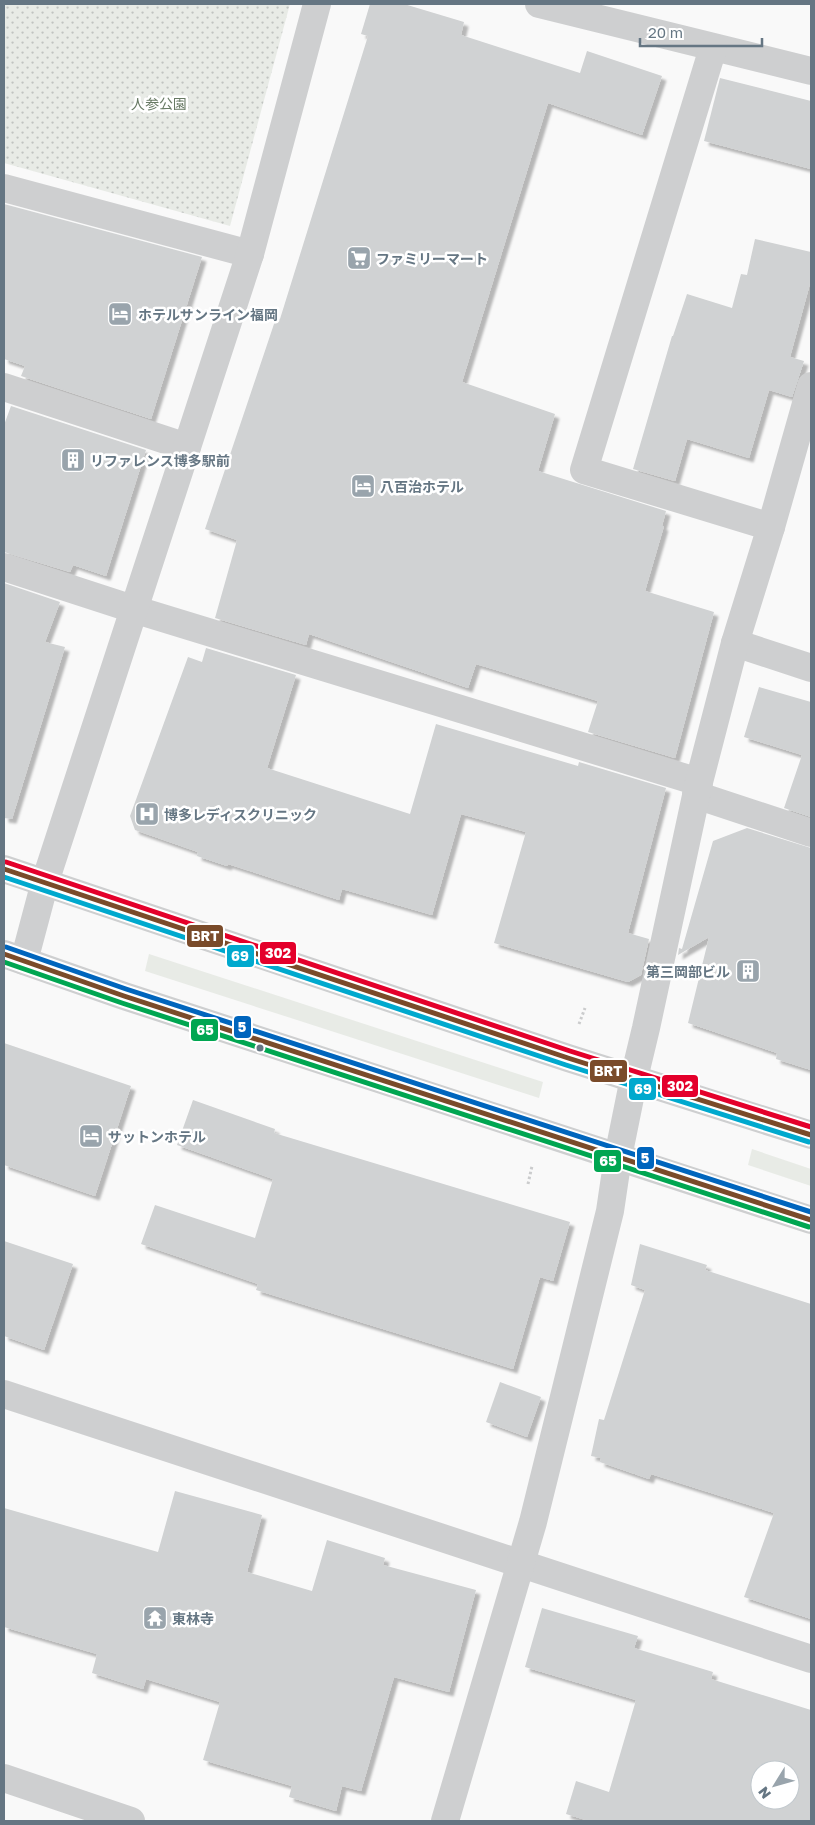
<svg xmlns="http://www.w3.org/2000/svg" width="815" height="1825" font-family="'Golos Text','Noto Sans JP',sans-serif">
<defs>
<pattern id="park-dots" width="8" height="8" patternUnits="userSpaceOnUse" patternTransform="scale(1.25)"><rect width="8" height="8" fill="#e8ebe6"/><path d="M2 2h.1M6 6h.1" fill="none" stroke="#c0c3c0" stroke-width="1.8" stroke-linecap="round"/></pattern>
<filter id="shadow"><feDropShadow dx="4.5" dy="4.5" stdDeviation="1" flood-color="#0004"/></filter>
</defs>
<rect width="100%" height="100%" fill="#f9f9f9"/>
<g fill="#e8ebe6">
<polygon points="149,954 543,1082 539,1098 145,971"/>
<polygon points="752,1149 811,1169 811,1186 748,1165"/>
</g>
<polygon fill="url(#park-dots)" points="4,4 290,4 230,226 4,163"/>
<g fill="#d0d2d3" fill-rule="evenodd" filter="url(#shadow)">
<polygon points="370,4 404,4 464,22 461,35 580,73 587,51 662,76 642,135 548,103 462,382 555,414 538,471 666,511 662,526 664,526 645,591 714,612 675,758 588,732 598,701 476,664 468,688 309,634 306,645 215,618 237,540 205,529 276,318 280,319 368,36 361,34"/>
<polygon points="720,78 811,101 811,169 704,141"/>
<polygon points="4,204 202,257 151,419 21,376 25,366 4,359"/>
<polygon points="755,239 811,252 811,280 790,357 804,361 792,397 769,390 749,458 687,439 675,481 633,469 672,336 673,336 687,294 732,308 741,274 747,275"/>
<polygon points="11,406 146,450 106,576 73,565 70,572 4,552 4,425"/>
<polygon points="4,583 60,602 45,642 65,647 12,819 4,818"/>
<polygon points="206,648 296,675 267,768 410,814 436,724 578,766 579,762 666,788 628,933 649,939 641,975 628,982 494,943 526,832 461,814 432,915 342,889 339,900 228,864 227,866 197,856 198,852 135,830 130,816 188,657 202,662"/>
<polygon points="759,687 811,702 811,817 784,808 802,755 744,737"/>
<polygon points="747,828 811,848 811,1070 776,1059 777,1053 688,1023 709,937 678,955 679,948 682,949 713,841"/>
<polygon points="4,1043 131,1086 95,1196 4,1165"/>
<polygon points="193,1100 275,1129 274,1133 570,1222 553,1281 540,1277 513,1369 256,1290 258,1284 141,1244 155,1205 255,1238 273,1179 177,1145"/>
<polygon points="4,1241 73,1264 44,1350 4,1336"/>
<polygon points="640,1244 707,1265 705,1270 811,1304 811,1619 744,1597 774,1513 651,1474 649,1479 600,1462 601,1458 591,1456 599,1419 604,1420 645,1290 631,1285"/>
<polygon points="500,1382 541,1397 527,1437 486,1422"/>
<polygon points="175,1491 262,1515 247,1572 312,1591 327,1540 385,1558 383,1565 476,1590 449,1692 394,1677 361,1791 342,1786 336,1811 289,1797 292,1786 203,1760 220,1702 146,1679 143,1689 92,1673 97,1654 4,1627 4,1508 158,1552"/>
<path d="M 542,1608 L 638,1636 L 634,1648 L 713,1672 L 711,1679 L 811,1710 L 811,1821 L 589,1821 L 566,1814 L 576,1781 L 609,1792 L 636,1700 L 525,1667 ZM 760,1770 L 790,1770 L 790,1800 L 760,1800 Z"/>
</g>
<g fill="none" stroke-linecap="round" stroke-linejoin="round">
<g stroke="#cbcccd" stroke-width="3" stroke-dasharray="2.5 2.5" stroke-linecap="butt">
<polyline points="579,1024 585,1008"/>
<polyline points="528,1184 532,1166"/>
</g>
<g stroke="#cecfd0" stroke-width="28">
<polyline points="539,4 811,71"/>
<polyline points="713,48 584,470 771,527"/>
<polyline points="4,188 250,254"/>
<polyline points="4,387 187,447"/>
<polyline points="4,567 133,609 699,782"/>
<polyline points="735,643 811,668"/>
<polyline points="696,795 811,833"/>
<polyline points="4,869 568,1058 811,1135"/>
<polyline points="4,954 124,996 811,1220"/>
<polyline points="24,961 45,882 250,254 317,4"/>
<polyline points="4,1394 811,1659"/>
<polyline points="4,1778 131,1821"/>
<polyline points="445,1821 533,1522 610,1211 618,1157 634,1078 646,1028 699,782 735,643 771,527 811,386"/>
</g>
<defs>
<g id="bus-1">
<polyline points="4,869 568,1058 811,1135"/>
<polyline points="4,954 124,996 811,1220"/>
</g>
<polyline id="bus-2" points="4,877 566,1065 809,1142"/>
<polyline id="bus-3" points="6,862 570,1051 811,1127"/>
<polyline id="bus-4" points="4,962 122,1003 809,1227"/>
<polyline id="bus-5" points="6,947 126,989 811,1212"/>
</defs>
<use href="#bus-1" stroke="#fff" stroke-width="9"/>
<use href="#bus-2" stroke="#fff" stroke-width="9"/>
<use href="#bus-3" stroke="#fff" stroke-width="9"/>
<use href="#bus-4" stroke="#fff" stroke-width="9"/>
<use href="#bus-5" stroke="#fff" stroke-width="9"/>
<use href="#bus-1" stroke="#7a4b2a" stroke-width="5"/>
<use href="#bus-2" stroke="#00a9ce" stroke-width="5"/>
<use href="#bus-3" stroke="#e4002b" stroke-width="5"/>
<use href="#bus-4" stroke="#00a651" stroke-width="5"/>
<use href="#bus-5" stroke="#0065bd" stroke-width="5"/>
</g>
<defs>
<symbol id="supermarket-square" viewBox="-11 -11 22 22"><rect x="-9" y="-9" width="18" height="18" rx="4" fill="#99a4ac" stroke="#fff"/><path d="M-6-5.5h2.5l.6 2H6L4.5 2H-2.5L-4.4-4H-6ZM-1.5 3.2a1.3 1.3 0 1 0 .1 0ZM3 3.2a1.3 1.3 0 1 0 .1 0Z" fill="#fff"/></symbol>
<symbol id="hotel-square" viewBox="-11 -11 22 22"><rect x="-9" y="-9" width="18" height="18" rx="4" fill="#99a4ac" stroke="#fff"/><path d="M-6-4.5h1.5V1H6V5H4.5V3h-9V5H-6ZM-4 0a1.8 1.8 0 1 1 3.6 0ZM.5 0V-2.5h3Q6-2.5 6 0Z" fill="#fff"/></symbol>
<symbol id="building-square" viewBox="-11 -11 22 22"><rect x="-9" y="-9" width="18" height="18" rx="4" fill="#99a4ac" stroke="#fff"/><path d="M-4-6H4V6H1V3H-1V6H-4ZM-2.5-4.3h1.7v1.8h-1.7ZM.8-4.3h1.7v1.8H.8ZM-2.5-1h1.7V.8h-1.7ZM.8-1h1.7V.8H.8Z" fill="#fff"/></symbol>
<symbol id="hospital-square" viewBox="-11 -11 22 22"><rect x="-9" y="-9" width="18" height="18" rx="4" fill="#99a4ac" stroke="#fff"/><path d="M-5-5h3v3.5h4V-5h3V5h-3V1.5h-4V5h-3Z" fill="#fff"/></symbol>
<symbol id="temple-square" viewBox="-11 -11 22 22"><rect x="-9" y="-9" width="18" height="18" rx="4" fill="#99a4ac" stroke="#fff"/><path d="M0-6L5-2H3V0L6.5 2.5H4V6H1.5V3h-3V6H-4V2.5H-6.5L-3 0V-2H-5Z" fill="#fff"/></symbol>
</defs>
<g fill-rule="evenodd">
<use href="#supermarket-square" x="345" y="244" width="28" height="28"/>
<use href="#hotel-square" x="106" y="300" width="28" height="28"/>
<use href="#building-square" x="59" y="446" width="28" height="28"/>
<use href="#hotel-square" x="349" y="472" width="28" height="28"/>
<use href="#hospital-square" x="133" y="800" width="28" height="28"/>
<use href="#building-square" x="734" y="957" width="28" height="28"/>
<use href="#hotel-square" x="77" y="1122" width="28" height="28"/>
<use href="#temple-square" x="141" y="1604" width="28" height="28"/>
</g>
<circle fill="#657683" stroke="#fff" stroke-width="2" cx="260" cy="1048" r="4.5"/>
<g text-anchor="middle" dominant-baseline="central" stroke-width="5" stroke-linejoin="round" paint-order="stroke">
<g font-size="14" fill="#687a64" stroke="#fff">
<text x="159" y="103">人参公園</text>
</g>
<g font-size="14" font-weight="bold" fill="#657683" stroke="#fff" text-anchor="start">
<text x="376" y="258">ファミリーマート</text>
<text x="138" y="314">ホテルサンライン福岡</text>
<text x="90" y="460">リファレンス博多駅前</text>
<text x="380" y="486">八百治ホテル</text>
<text x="164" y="814">博多レディスクリニック</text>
<text x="730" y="971" text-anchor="end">第三岡部ビル</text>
<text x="108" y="1136">サットンホテル</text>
<text x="172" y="1618">東林寺</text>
</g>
</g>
<g stroke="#fff" stroke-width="2">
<rect x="186" y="924" width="38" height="24" rx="5" fill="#7a4b2a"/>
<rect x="259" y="941" width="38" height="24" rx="5" fill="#e4002b"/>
<rect x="226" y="944" width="29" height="24" rx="5" fill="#00a9ce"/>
<rect x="233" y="1015" width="19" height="24" rx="5" fill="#0065bd"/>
<rect x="190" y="1018" width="29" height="24" rx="5" fill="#00a651"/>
<rect x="589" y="1059" width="39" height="24" rx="5" fill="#7a4b2a"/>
<rect x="661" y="1074" width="38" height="24" rx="5" fill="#e4002b"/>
<rect x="628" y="1077" width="29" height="24" rx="5" fill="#00a9ce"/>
<rect x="636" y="1146" width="19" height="24" rx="5" fill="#0065bd"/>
<rect x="593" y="1149" width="29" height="24" rx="5" fill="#00a651"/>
</g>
<g font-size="14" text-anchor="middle" font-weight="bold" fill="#fff">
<text x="205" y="941">BRT</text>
<text x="278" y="958">302</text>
<text x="240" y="961">69</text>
<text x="242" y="1032">5</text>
<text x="205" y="1035">65</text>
<text x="608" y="1076">BRT</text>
<text x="680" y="1091">302</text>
<text x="643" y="1094">69</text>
<text x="645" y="1163">5</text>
<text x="608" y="1166">65</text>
</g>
<rect width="815" height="1825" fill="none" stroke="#657683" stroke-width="10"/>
<g transform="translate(775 1785) rotate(233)"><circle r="24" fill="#ffffff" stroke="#c1c8cd"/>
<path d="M0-4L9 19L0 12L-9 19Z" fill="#99a4ac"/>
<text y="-8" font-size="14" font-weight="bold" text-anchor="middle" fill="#657683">N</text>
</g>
<path d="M640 38v8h122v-8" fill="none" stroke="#657683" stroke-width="2.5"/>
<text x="648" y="38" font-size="15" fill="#657683" stroke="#ffffff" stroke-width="4" paint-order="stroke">20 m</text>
</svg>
